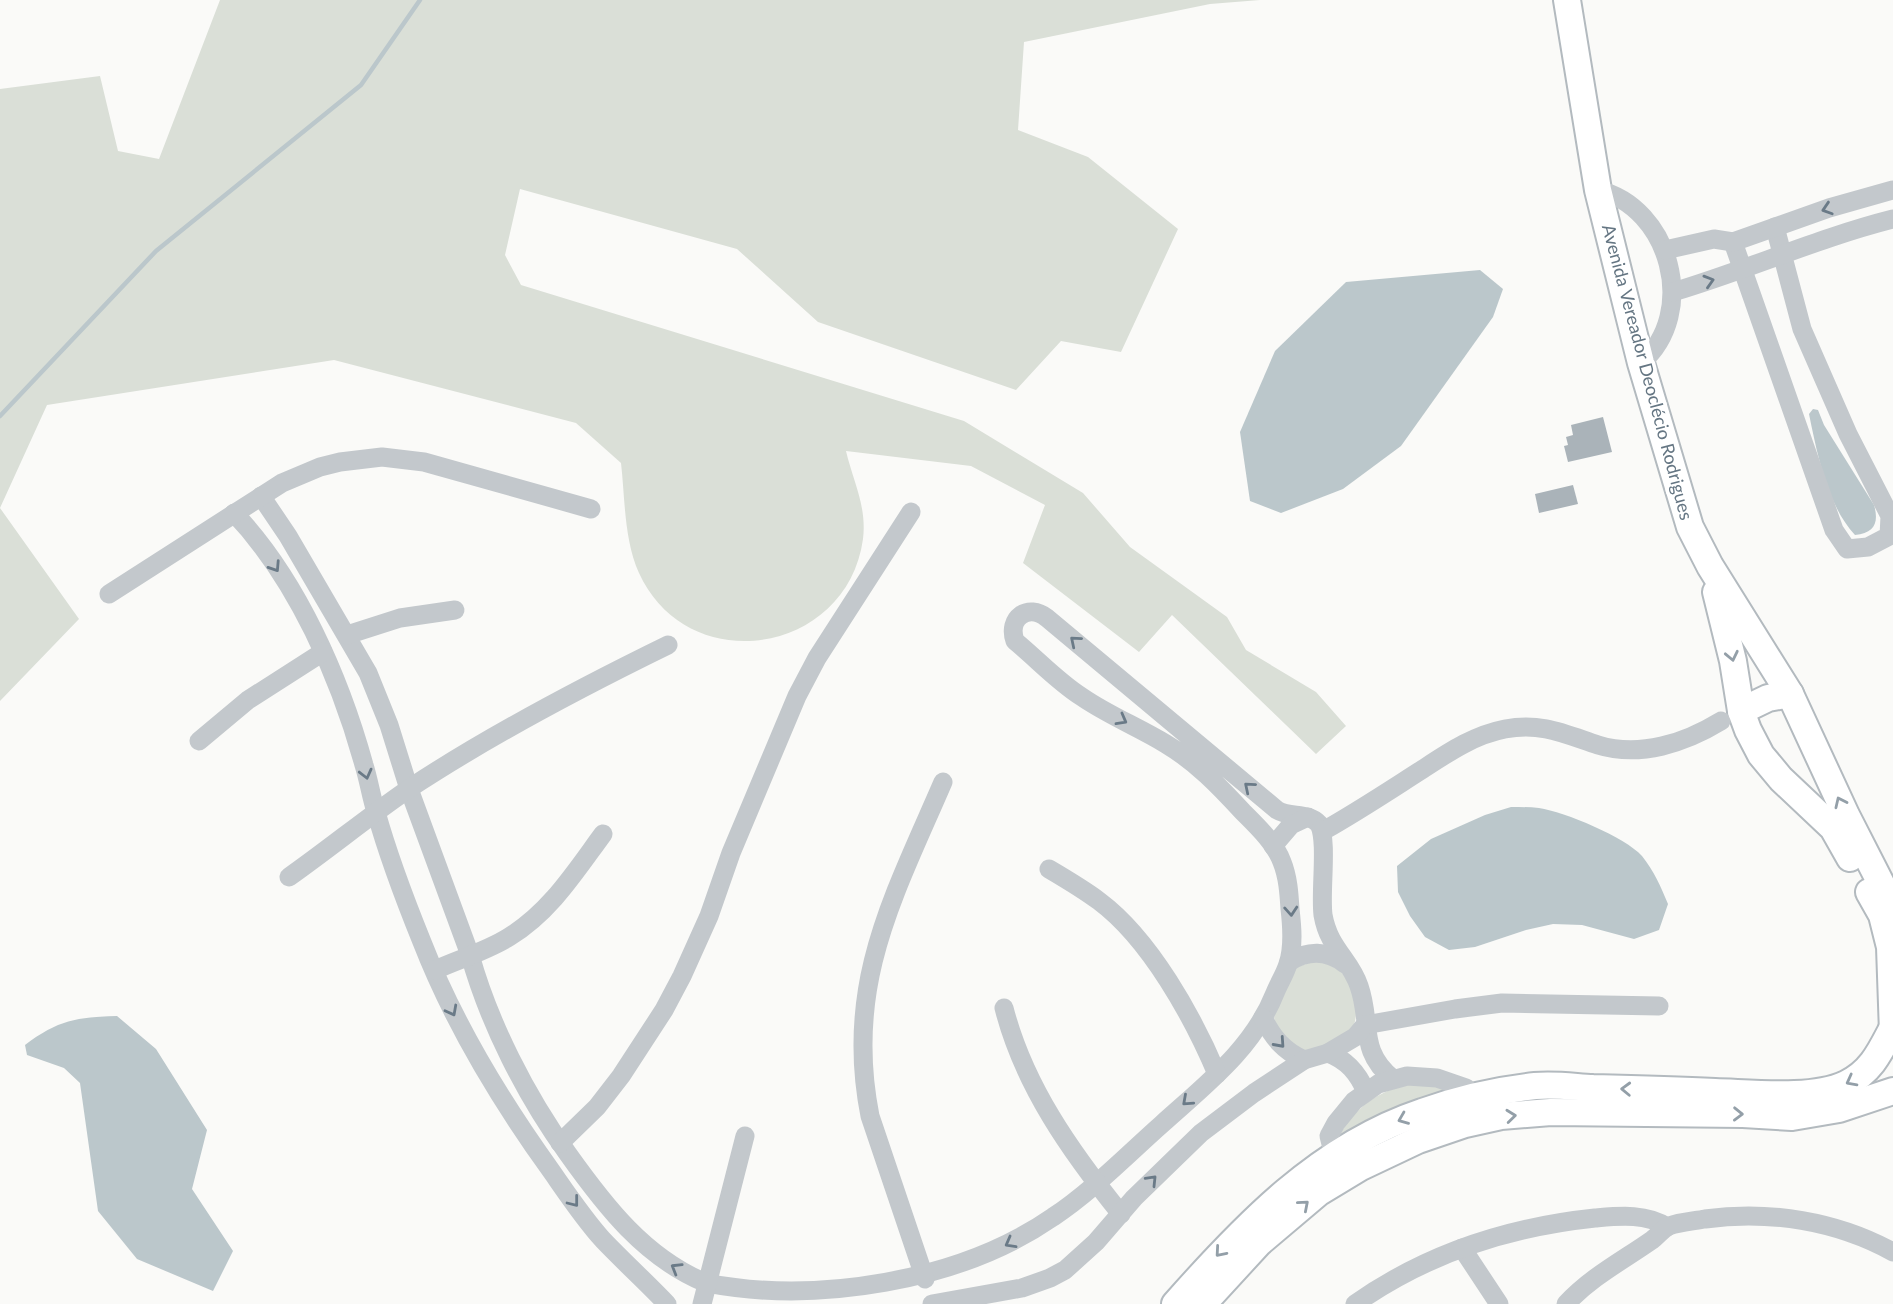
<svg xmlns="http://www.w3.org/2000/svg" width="1893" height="1304" font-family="Lato,sans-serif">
<rect width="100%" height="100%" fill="#fafaf8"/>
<g fill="#dadfd7">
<path d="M 220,0 L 1260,0 L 1210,4 L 1024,42 L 1018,130 L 1088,157 L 1178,229 L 1121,352 L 1061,341 L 1016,390 L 818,322 L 737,249 L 520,189 L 505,255 L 521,285 L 964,421 L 1083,493 L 1130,547 L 1227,617 L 1246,650 L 1316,692 L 1346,726 L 1316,754 L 1172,615 L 1139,652 L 1023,563 L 1045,505 L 971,466 L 846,451 C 853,481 867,506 863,539 C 847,655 688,680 639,573 C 624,540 625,498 621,463 L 576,423 L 334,360 L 47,405 L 0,508 L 79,619 L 0,701 L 0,89 L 100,76 L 118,151 L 159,159 Z"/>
<path d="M 1318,960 C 1325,963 1336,967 1342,973 C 1353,984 1362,1016 1351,1030 C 1338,1044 1318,1048 1301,1052 L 1275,1025 L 1274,1017 L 1292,973 L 1297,967 Z"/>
<path d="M 1406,1085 L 1435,1085 L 1462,1094 L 1334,1146 C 1348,1114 1372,1093 1406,1085 Z"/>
</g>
<g fill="#bbc7cb">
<polygon points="1480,270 1503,289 1493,317 1401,446 1343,489 1281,513 1250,501 1240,432 1275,351 1346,282"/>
<path d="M 1813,409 L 1818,410 L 1824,425 L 1874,505 C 1879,522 1875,533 1855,535 C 1827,505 1817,453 1809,414 Z"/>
<path d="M 1511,807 C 1520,807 1530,807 1539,808 C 1565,812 1625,837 1642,856 C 1654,871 1661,887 1668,904 L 1659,930 L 1634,939 L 1582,925 L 1553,924 L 1526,930 L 1475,947 L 1449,950 L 1425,937 L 1410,916 L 1398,892 L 1397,866 L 1431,839 L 1485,815 Z"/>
<path d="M 117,1016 L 156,1049 L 207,1130 L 192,1189 L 233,1251 L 213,1291 L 137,1259 L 98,1211 L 80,1083 L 64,1068 L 27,1055 L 25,1045 C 58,1020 77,1017 117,1016 Z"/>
</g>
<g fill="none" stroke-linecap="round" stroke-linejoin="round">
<polyline stroke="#bbc7cb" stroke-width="4.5" points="0,416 156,251 361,85 420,0"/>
</g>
<g fill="#aab3b9">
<polygon points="1603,417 1612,452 1568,462 1564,446 1568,445 1566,437 1573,435 1571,425"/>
<polygon points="1573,485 1578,504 1539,513 1535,494"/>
</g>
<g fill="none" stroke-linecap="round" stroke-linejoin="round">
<defs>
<g id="secondary">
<polyline points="1567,0 1598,190 1641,363 1690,527 1710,566 1790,694 1846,815 1893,907"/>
<polyline points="1716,592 1733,661 1741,711 1748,730 1761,755 1781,779 1833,828 1850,858"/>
<polyline points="1741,711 1768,698 1790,694"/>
<polyline points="1869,892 1882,915 1890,947 1893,1033"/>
<path d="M 1175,1304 C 1244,1226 1320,1146 1422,1112 C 1458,1099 1497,1090 1535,1086 C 1554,1084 1574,1087 1593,1088 C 1634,1089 1674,1090 1715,1092 C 1752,1093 1812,1100 1846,1084 C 1871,1072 1880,1052 1892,1029"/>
<polyline points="1203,1304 1259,1243 1318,1193 1361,1167 1418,1140 1465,1124 1501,1116 1551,1112 1743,1114 1792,1117 1839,1109 1893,1091"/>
</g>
</defs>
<use href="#secondary" stroke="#b3babf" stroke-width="30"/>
<g stroke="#c3c8cc" stroke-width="19">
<path d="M 1598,190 C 1670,207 1699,313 1641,363"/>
<polyline points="1733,242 1834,530 1847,549 1868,547 1889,536 1890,516 1848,434 1802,329 1775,227"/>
<polyline points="1665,250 1714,239 1733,242 1829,208 1893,190"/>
<path d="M 1673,292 C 1747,270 1818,238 1893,219"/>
<path d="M 261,496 L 288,536 L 368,673 L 389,725 L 409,789 L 470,955 C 489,1023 526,1096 568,1154 C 605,1206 645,1258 706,1283 C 816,1304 959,1282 1053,1217 C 1091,1192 1127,1155 1162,1124 C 1205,1085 1253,1049 1275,993 C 1279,983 1285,974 1288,964 C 1294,947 1292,926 1290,909 C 1289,893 1288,877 1282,862 C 1275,843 1257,826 1243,812 C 1219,786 1196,762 1166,744 C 1138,727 1108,715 1082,697 C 1058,682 1037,659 1015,641 C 1007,618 1028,603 1047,618 L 1277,810 C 1290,818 1308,812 1319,824 C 1328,841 1320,891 1323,915 C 1329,949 1350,959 1359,986 C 1372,1023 1358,1051 1393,1079"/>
<path d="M 234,513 C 297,579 340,678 364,765 C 369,781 371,796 376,812 C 388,855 405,900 422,942 C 454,1024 500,1100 552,1172 C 568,1195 584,1219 603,1240 C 624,1262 646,1282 667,1304"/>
<polyline points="109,594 282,483 320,467 340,462 382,457 424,462 591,509"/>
<polyline points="347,635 400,618 455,610"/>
<polyline points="199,741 248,700 323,652"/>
<path d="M 1323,831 C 1357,812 1390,790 1423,769 C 1449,752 1474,735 1505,729 C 1541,722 1565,734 1598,745 C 1640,758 1685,743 1721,721"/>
<polyline points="1273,846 1291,825 1308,817"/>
<path d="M 1049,869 C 1066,879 1083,889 1099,901 C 1150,939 1193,1017 1217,1074"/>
<path d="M 289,877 C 330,848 369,816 410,788 C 492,734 580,688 668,645"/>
<path d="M 1289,962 C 1308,950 1327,950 1345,964"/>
<path d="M 435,970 C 459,959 487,951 509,937 C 550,912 575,872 603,834"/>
<path d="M 1004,1008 C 1024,1086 1071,1152 1121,1214"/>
<path d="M 1263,1018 C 1273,1038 1284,1051 1304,1060"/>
<path d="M 1328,1053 C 1347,1060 1358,1073 1366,1092"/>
<polyline points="560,1143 597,1107 621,1076 664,1010 682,976 709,916 731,853 797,696 817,658 911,512"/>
<polyline points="1338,1152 1331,1144 1329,1136 1336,1123 1354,1101 1378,1084 1407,1076 1437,1078 1466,1088 1472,1098"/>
<polyline points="1462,1248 1499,1304"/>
<path d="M 925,1279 L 870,1116 C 844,985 893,898 943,782"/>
<polyline points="702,1304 745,1136"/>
<polyline points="932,1304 1022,1288 1050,1278 1065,1270 1096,1242 1134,1198 1201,1133 1254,1093 1304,1060 1328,1053 1355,1037 1365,1025 1455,1009 1502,1003 1659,1006"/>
<path d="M 1355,1304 C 1426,1254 1509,1227 1595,1218 C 1619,1216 1646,1213 1667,1227"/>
<path d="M 1566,1304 C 1591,1277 1622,1261 1652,1240 C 1658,1236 1662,1229 1669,1226 C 1679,1222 1694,1221 1705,1219 C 1769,1210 1837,1221 1893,1252"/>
</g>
<use href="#secondary" stroke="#fff" stroke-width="26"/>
</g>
<defs><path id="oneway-chevron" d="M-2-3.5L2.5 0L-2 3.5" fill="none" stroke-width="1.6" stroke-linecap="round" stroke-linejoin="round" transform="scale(1.75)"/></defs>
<g stroke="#6a7a87">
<use href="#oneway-chevron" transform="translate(1827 209) rotate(162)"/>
<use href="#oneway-chevron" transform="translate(1709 281) rotate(-17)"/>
<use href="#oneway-chevron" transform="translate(275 567) rotate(57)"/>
<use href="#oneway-chevron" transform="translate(1075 641) rotate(-140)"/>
<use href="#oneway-chevron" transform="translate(1122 720) rotate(29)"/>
<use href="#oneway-chevron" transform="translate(366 774) rotate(76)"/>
<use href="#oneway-chevron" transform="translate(1249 787) rotate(-140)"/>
<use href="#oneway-chevron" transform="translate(1291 911) rotate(86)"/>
<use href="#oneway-chevron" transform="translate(452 1011) rotate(62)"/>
<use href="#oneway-chevron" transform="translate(1280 1043) rotate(48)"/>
<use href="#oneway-chevron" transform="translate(1187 1101) rotate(138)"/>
<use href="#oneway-chevron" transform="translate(1152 1180) rotate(-46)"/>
<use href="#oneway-chevron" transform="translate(574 1202) rotate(52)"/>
<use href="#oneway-chevron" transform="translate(1010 1243) rotate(151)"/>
<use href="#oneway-chevron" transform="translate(676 1268) rotate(-149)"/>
</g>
<g stroke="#939fa8">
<use href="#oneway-chevron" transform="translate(1732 656) rotate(78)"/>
<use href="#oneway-chevron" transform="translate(1840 802) rotate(-115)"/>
<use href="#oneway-chevron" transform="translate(1851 1081) rotate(152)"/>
<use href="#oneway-chevron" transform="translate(1626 1089) rotate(-178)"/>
<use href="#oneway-chevron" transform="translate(1738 1114) rotate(1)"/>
<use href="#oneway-chevron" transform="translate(1511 1116) rotate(-6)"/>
<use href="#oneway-chevron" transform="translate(1403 1119) rotate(158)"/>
<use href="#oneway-chevron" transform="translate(1304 1205) rotate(-41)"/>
<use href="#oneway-chevron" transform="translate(1220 1252) rotate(131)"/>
</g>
<g text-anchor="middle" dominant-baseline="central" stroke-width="7" stroke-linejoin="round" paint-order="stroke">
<g font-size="18" fill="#657683" stroke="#fff">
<text transform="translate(1648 372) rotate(75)">Avenida Vereador Deoclécio Rodrigues</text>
</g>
</g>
</svg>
